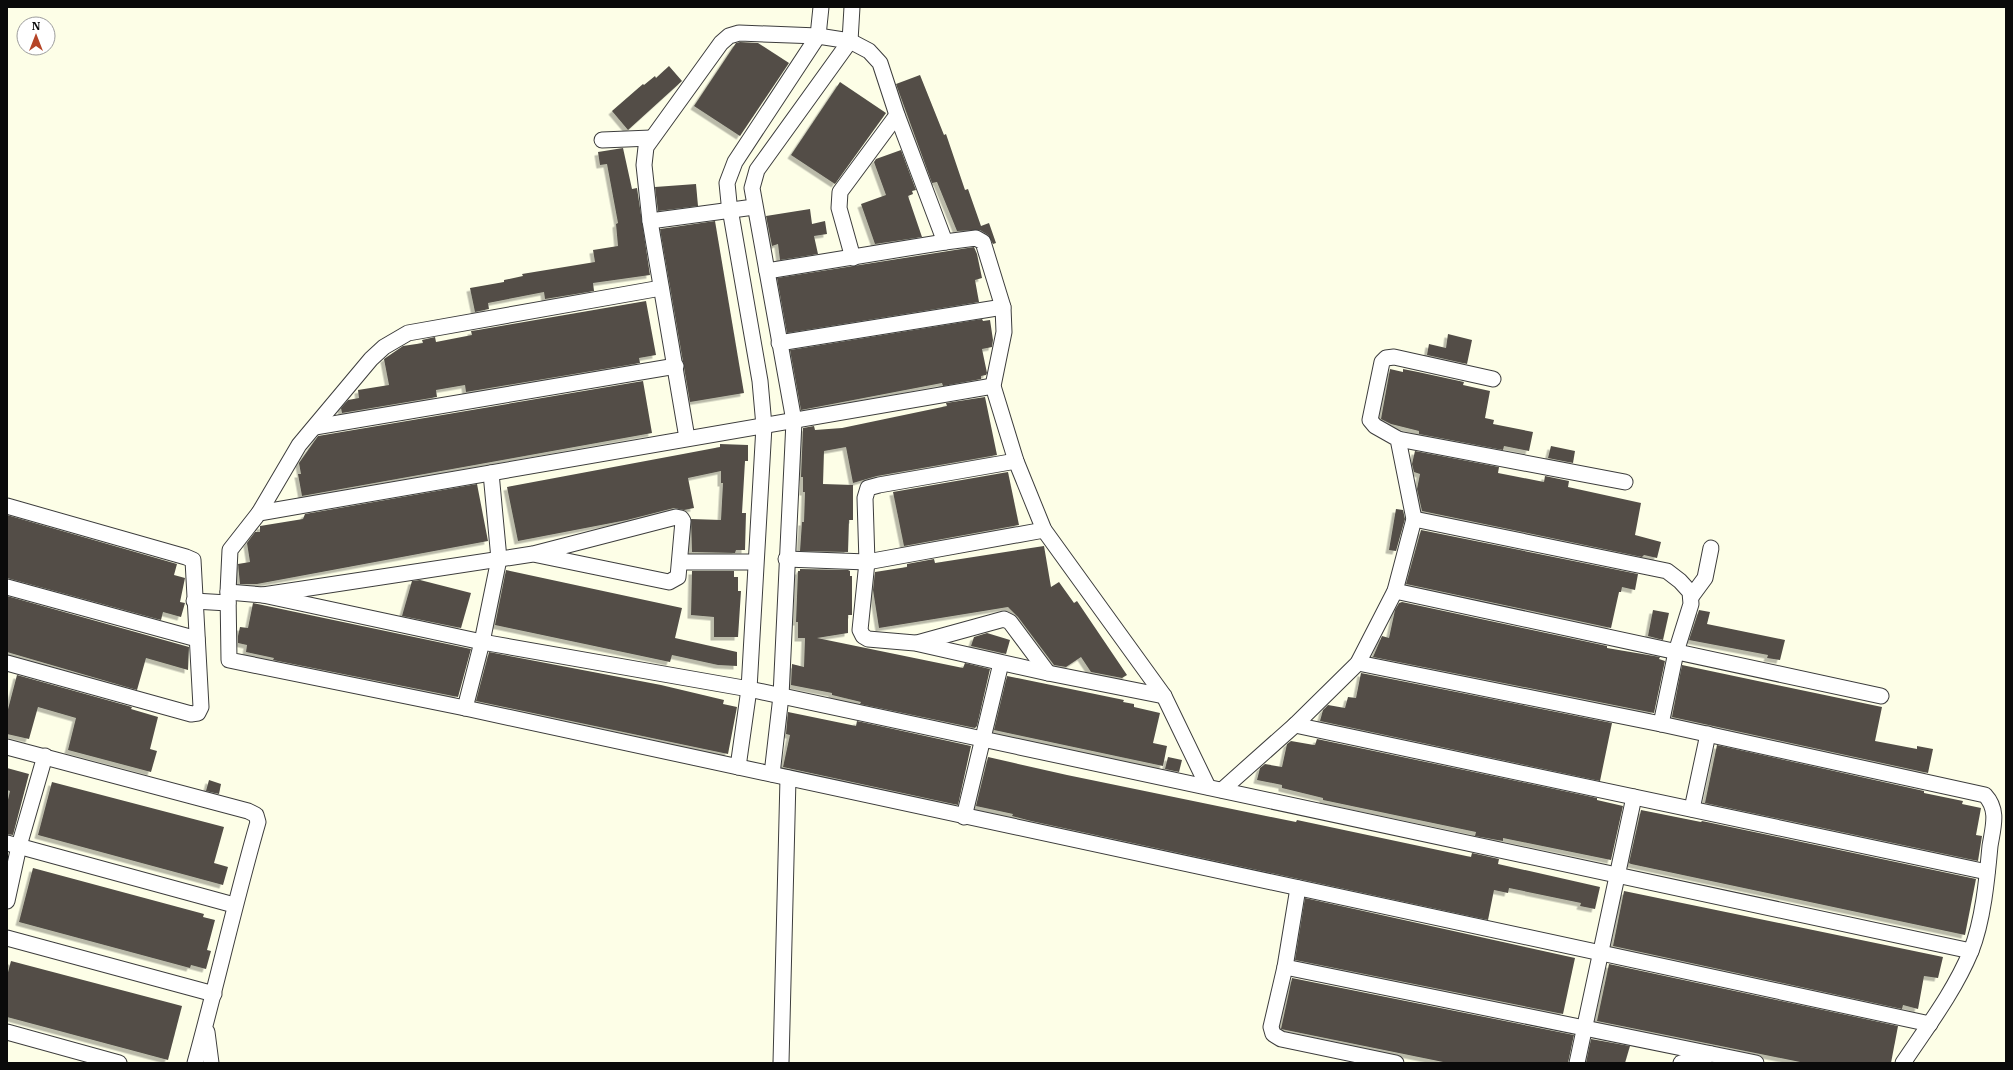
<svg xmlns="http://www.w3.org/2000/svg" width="2013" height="1070" font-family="'IBM Plex Serif',serif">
<defs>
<filter id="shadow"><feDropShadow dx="-3.5" dy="3.5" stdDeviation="0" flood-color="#0004"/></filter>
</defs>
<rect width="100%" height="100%" fill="#fdfee7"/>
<g fill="#524e47" filter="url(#shadow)">
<polygon points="740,42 758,43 789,63 740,136 694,106 736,43"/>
<polygon points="669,66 682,81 628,130 612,111 643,84 644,85 655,76 656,78"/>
<polygon points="920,75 944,135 946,134 965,190 968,189 981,226 989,223 996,243 993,244 988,235 980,230 957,231 937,182 932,183 896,84"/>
<polygon points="840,82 886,113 835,184 791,155"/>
<polygon points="623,148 632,189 637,188 650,275 593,283 594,291 545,299 544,292 488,303 489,309 475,312 470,288 504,282 504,280 523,276 522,274 595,262 593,250 618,246 616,224 618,223 607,164 600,165 598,152"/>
<polygon points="901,150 916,190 912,191 913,194 908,196 922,237 875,244 861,204 886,195 874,162 876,159"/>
<polygon points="696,184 698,206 658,211 655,187"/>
<polygon points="810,209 812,224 825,221 827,234 814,236 818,254 780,260 778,244 772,246 766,216"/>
<polygon points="715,221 744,393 690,402 660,229"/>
<polygon points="974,247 977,254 982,278 975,280 979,302 787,333 777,278"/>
<polygon points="646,301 656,355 639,358 640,363 466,392 465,385 436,390 437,397 342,413 341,408 348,400 359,398 358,390 389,385 384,359 403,346 423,343 422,340 435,337 436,342 472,335 471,331 478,330"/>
<polygon points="982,319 983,321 990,320 993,340 992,347 982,349 987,373 986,375 981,376 981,379 943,386 942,383 801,410 790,350"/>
<polygon points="1448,334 1472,340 1467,364 1427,355 1429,344 1446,348"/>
<polygon points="1390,369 1403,372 1403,369 1418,372 1464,382 1463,385 1490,391 1485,418 1494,420 1493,424 1533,432 1529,451 1504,446 1503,450 1419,434 1419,431 1391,424 1381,419"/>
<polygon points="643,381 652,433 302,496 298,474 301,474 299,463 318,436"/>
<polygon points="985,397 997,455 877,476 853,483 846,447 824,451 823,484 853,485 853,520 849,520 848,552 800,551 802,522 804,522 805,492 803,492 803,477 801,477 803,428 814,426 815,430 842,428 947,406 946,403"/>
<polygon points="720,444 748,445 748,461 745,461 742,513 746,513 745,550 736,550 735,553 692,552 691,519 721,520 723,483 721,483 721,471 688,478 694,508 684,510 674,508 627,520 518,541 507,487 683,454 720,447"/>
<polygon points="1551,446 1575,451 1573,463 1548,458"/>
<polygon points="1415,451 1499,467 1498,473 1544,482 1545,476 1569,481 1568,487 1641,503 1635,535 1661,542 1657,558 1644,555 1642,557 1422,511 1417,489 1420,474 1414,472 1412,464"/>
<polygon points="1008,472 1019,525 904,546 893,492"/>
<polygon points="477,484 488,541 257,584 240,584 238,564 250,562 247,543 255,532 260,532 260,526 303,519 305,514"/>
<polygon points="1396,509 1403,510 1405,519 1396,551 1389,550"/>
<polygon points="7,515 177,564 174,575 185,578 180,602 185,603 181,617 163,612 161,620 7,578"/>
<polygon points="1421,530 1638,574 1635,590 1622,587 1621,592 1619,592 1611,628 1406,584"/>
<polygon points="1044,546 1051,587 1059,582 1074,603 1077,601 1127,675 1122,678 1091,672 1081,657 1066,667 1054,665 1018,617 1008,607 879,628 873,590 875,572 907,567 907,564 934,559 935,563"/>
<polygon points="800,569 848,570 850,571 850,576 852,576 852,615 848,615 848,633 817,638 963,668 965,663 990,669 977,726 975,728 860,704 861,702 832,695 832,693 791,685 792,664 804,667 805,638 798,638 798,622 796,622 798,571 800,571"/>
<polygon points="506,570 682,608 675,638 737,652 737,666 718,665 672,655 670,662 495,625"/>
<polygon points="692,571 734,571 734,577 738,577 738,591 741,591 738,637 714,637 714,617 691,615"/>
<polygon points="420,580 471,593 461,628 402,616 412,581"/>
<polygon points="7,596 189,647 188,670 146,658 137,690 7,652"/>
<polygon points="1402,602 1607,646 1607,648 1660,657 1659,659 1665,661 1654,713 1373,657 1382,636 1389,638 1395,610 1399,603"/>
<polygon points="253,603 471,649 458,697 273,660 274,658 246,652 247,645 238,643 238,636 240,627 248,628"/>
<polygon points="1653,610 1669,613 1663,640 1648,636"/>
<polygon points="1699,610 1710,612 1707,624 1785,640 1780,660 1767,658 1768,655 1689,640"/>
<polygon points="987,633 1010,640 1006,654 971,646 974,637"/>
<polygon points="489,652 661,685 724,700 723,704 737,707 728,754 476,701"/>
<polygon points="1682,665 1882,707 1875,741 1917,749 1917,746 1933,749 1928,773 1672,717"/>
<polygon points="1361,673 1612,723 1600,781 1320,721 1323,710 1328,705 1345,708 1348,697 1356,698"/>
<polygon points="17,675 132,707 131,709 158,717 150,749 157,751 151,772 68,750 76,718 38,707 29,739 7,734 7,713"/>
<polygon points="1007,676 1124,700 1123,702 1134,704 1134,707 1160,713 1153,743 1167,746 1163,766 994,730"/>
<polygon points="788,712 856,726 857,721 971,746 958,805 783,767 790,735 786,734"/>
<polygon points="1317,739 1597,798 1597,800 1623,806 1611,860 1503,838 1503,841 1475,836 1476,832 1323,800 1323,798 1282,788 1282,785 1257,780 1260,768 1265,764 1282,767 1287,744 1291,741 1314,745 1315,745"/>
<polygon points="1717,745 1924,791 1924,793 1963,801 1962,804 1981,808 1976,835 1982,836 1978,861 1705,803"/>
<polygon points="988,757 1067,775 1266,816 1296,822 1297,820 1471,857 1472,853 1499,859 1498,864 1600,887 1595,909 1580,906 1581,903 1509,888 1508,893 1494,890 1488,920 1031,821 1012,816 1013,814 976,806"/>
<polygon points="1168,757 1182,760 1179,772 1165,769"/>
<polygon points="7,768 29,774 13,835 7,834 7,804 10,791 7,790"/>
<polygon points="209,780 221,784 219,794 206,791"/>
<polygon points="52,782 224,827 214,863 228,867 223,885 38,835"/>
<polygon points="1641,810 1701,822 1702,821 1976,879 1965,935 1631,864 1629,863"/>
<polygon points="33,868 204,914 203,917 215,920 207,950 211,951 206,969 191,965 190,968 19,922"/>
<polygon points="1624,891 1943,957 1938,978 1924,976 1918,1009 1903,1005 1902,1009 1613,946"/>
<polygon points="1305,898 1575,958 1563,1014 1295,960"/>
<polygon points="11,961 182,1006 168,1060 7,1017 7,976"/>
<polygon points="1609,964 1898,1026 1891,1063 1805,1063 1597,1021"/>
<polygon points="1292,978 1574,1035 1568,1063 1448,1063 1281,1029"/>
<polygon points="1591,1039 1630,1046 1625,1063 1586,1063"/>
</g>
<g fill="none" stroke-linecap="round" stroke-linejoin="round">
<defs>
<g id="street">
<polyline points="602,140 651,138"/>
<polyline points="650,221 754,207"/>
<polyline points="853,258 839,208 840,192 897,115"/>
<polyline points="767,271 945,242 976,238 983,242 1003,307 1004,332 993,386 1016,461 1044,530 1164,696 1208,787"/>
<polyline points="779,343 1003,307"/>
<polyline points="993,386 259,513 230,550 228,592 229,660 465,708 1930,1024"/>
<polyline points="315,427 676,366"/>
<polyline points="687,438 650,221 644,165 646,147 721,43 729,36 739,33 818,36 850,41 869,51 880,63 897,115 945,242"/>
<polyline points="1398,439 1625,482"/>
<polyline points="1016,461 879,485 868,488 865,498 867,562 860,630 863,636 868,639 915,643 1048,673 1164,696"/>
<polyline points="7,506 186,557 193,560 201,707 198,713 191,714 7,663"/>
<polyline points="259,513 299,445 309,433 371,359 384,347 408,333 661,288"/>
<polyline points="1414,519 1667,571 1680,581 1690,592 1691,604 1676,652 1661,724"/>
<polyline points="786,559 867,562 1044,530"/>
<polyline points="680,562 755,562"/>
<polyline points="7,587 197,639"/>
<polyline points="1395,591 1881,696"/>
<polyline points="228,592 263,595 533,554 676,517 681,518 683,521 678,577 669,582 533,554"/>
<polyline points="263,595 482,642 749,689 1971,951"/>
<polyline points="1691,597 1705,578 1711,548"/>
<polyline points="194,601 228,603"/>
<polyline points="917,643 1004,619 1010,622 1048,673"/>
<path d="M 1358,663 L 1661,724 L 1985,795 C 1999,810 1993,827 1990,846 C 1987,879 1983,921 1971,951 C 1954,992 1927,1027 1903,1063"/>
<polyline points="465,708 482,642 499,559 491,473"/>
<polyline points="1295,725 1987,872"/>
<path d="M 7,747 L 248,811 L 256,815 L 258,822 C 235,902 217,983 195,1063"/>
<polyline points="738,767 749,689 764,426 760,381 729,203 727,183 735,162 818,36 821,7"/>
<polyline points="772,774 781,696 794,421 752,188 757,170 850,41 852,7"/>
<polyline points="1222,790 1295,725 1358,663 1395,591 1414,519 1398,439 1375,426 1370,420 1382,362 1386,358 1394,357 1493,379"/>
<polyline points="1692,809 1708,734"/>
<polyline points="964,817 1001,663"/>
<polyline points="7,843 234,905"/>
<polyline points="1298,888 1285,967 1271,1027 1273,1034 1281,1039 1396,1063"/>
<polyline points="7,901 19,846 45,756"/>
<polyline points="7,938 214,994"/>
<polyline points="1285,967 1756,1063"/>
<polyline points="7,1032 119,1063"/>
<polyline points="207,1032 211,1063"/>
<polyline points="781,1063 788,778"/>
<polyline points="1577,1063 1634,797"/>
<polyline points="1681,1063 1711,1054"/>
</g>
</defs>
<use href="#street" stroke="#3d3d3d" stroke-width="17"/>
<use href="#street" stroke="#fff" stroke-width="15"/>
</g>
<rect width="2013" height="1070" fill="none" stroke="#0a0a0a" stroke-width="16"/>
<g transform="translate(36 36)"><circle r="19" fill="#ffffff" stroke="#9d9d9d"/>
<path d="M0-3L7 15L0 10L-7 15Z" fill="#b54527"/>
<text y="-6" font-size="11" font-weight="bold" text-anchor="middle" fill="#0a0a0a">N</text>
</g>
</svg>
